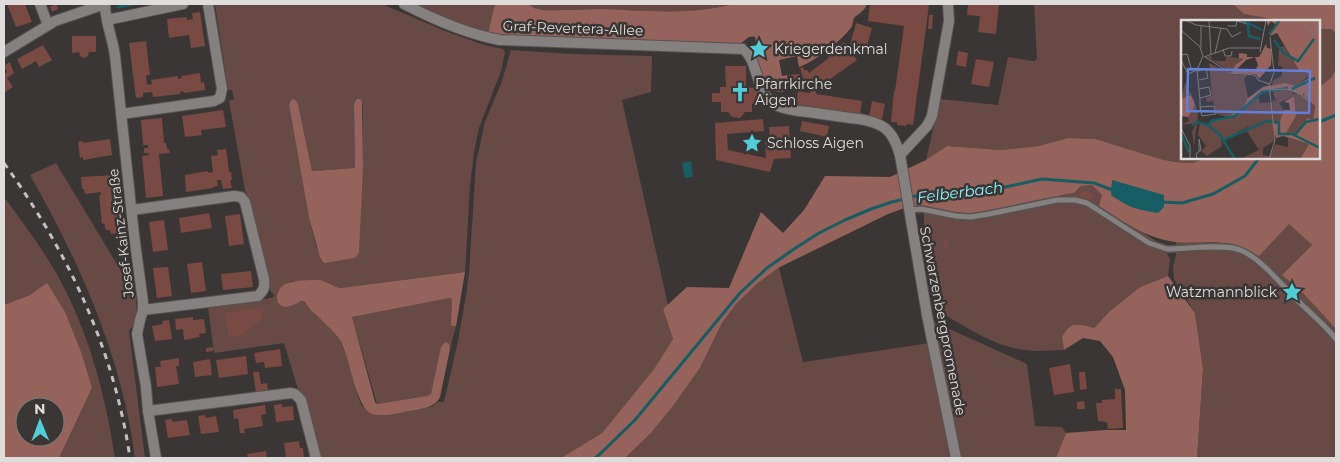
<svg xmlns="http://www.w3.org/2000/svg" width="1340" height="462" font-family="Montserrat,sans-serif">
<rect width="100%" height="100%" fill="#3a3635"/>
<g fill="#674a46" fill-rule="evenodd">
<path d="M 215,4 L 382,4 L 445,31 L 484,45 L 503,49 L 505,52 L 501,71 L 479,128 L 474,152 L 470,186 L 465,272 L 341,288 L 335,287 L 324,281 L 292,281 L 285,284 L 281,288 L 298,302 C 307,299 309,309 315,314 C 321,321 329,325 335,333 C 349,352 353,379 360,402 L 363,407 L 397,413 L 423,409 L 433,406 L 438,402 L 444,402 L 458,341 L 466,295 L 469,274 L 476,163 L 485,122 L 502,81 L 511,50 L 572,54 L 652,56 L 651,92 L 622,100 L 668,305 L 663,309 L 673,339 L 654,369 L 602,433 L 561,458 L 319,458 L 284,343 L 214,353 L 208,307 L 271,298 L 275,296 L 270,290 L 252,210 L 245,190 L 229,101 L 234,99 L 232,90 L 228,90 ZM 290,102 L 298,104 L 312,171 L 355,168 L 354,106 L 362,102 L 363,106 L 363,166 L 323,262 L 316,246 L 309,218 L 289,105 Z"/>
<path d="M 412,4 L 495,4 L 488,33 C 461,26 437,15 412,4 Z"/>
<path d="M 528,4 L 733,4 C 689,16 644,10 600,9 C 580,9 561,11 542,10 L 534,8 Z"/>
<polygon points="1034,4 1233,4 1244,14 1278,20 1280,21 1182,21 1182,158 1206,158 1193,163 1174,162 1160,159 1096,139 1069,138 1039,146 1001,150 947,146 926,160 940,99 998,105 1008,57 1032,61 1035,61 1037,58"/>
<polygon points="1321,28 1331,29 1336,33 1335,71 1332,77 1319,87 1319,29"/>
<path d="M 56,163 L 136,296 C 137,311 139,319 129,331 L 145,458 L 135,458 C 122,357 80,263 30,175 Z"/>
<path d="M 1092,185 L 1102,195 L 1100,206 L 1126,224 L 1144,233 L 1163,246 L 1170,259 L 1168,276 L 1140,287 L 1109,312 L 1094,328 L 1077,324 L 1062,337 L 1064,350 C 1052,350 1038,352 1026,350 C 994,347 965,326 938,311 L 924,231 L 924,206 L 951,212 L 970,214 L 1040,201 L 1062,195 L 1074,193 L 1081,186 Z"/>
<path d="M 4,197 C 20,219 38,242 52,266 C 87,324 105,392 115,458 L 59,458 L 92,388 L 47,284 L 30,295 L 4,305 Z"/>
<path d="M 1289,224 L 1312,245 L 1283,275 L 1301,291 L 1336,329 L 1336,458 L 1197,458 L 1203,369 L 1195,313 L 1174,279 L 1173,267 L 1176,255 L 1176,242 C 1202,243 1229,240 1251,253 Z"/>
<polygon points="779,268 803,362 930,343 952,458 625,458 651,433 673,406 700,368 722,323 736,304 758,283"/>
<polygon points="450,298 452,300 453,326 456,326 450,349 449,344 431,394 426,396 377,404 352,317"/>
<polygon points="934,322 1027,364 1035,426 1062,427 1066,433 1056,458 961,458"/>
</g>
<g fill="#96635c" fill-rule="evenodd">
<path d="M 495,4 L 528,4 L 534,8 L 542,10 C 561,11 580,9 600,9 C 644,10 689,16 733,4 L 867,4 L 866,7 C 864,10 856,16 854,18 C 853,20 853,23 852,26 C 845,38 813,63 799,67 L 797,56 L 779,60 L 782,76 L 787,75 L 789,88 C 785,92 780,93 774,91 C 764,89 756,63 755,53 C 755,47 757,43 755,37 C 748,35 745,41 739,45 L 514,36 L 488,33 Z"/>
<polygon points="1233,4 1336,4 1336,33 1331,29 1319,29 1319,21 1280,21 1278,20 1244,14"/>
<path d="M 1336,68 L 1336,329 L 1301,291 L 1282,275 L 1312,245 L 1289,224 L 1257,258 C 1252,254 1247,250 1241,247 C 1220,239 1197,244 1175,242 C 1146,238 1123,222 1099,206 L 1102,195 L 1092,185 L 1081,186 L 1074,193 L 1062,195 L 1025,205 L 970,214 L 951,212 L 924,206 L 910,206 L 888,214 L 780,267 L 758,283 L 736,304 L 722,323 L 700,368 L 673,406 L 651,433 L 625,458 L 561,458 L 602,433 L 654,369 L 673,339 L 663,309 L 687,287 L 729,288 L 761,212 L 783,233 L 804,210 L 825,176 L 890,177 L 926,160 L 947,146 L 1001,150 L 1039,146 L 1068,138 L 1096,139 L 1160,159 L 1174,162 L 1193,163 L 1206,158 L 1319,158 L 1319,87 L 1332,77 Z"/>
<polygon points="294,99 296,101 298,104 312,171 355,168 354,106 355,102 357,99 360,99 362,102 363,166 359,252 357,256 354,258 325,263 323,262 320,257 309,218 289,105 291,100"/>
<path d="M 465,272 L 456,326 L 453,326 L 451,325 L 452,300 L 450,298 L 352,317 L 375,402 L 377,404 L 426,396 L 431,394 L 441,347 L 443,344 L 446,342 L 449,344 L 450,349 L 440,397 C 435,408 421,409 410,411 C 399,413 383,417 372,414 C 356,408 350,358 341,342 C 334,330 324,323 315,314 C 311,311 308,306 305,302 L 301,301 C 274,318 272,292 285,284 C 292,280 311,280 319,280 C 327,281 333,287 341,288 Z"/>
<path d="M 1168,276 L 1195,313 L 1203,369 L 1197,458 L 1056,458 L 1066,433 L 1106,430 L 1126,430 L 1125,390 L 1113,357 L 1100,341 L 1083,338 L 1064,350 L 1062,337 C 1072,320 1077,324 1094,328 L 1109,312 L 1140,287 Z"/>
<path d="M 47,283 L 65,312 L 81,352 L 92,388 L 59,458 L 4,458 L 4,305 L 30,295 ZM 25,407 L 55,407 L 55,437 L 25,437 Z"/>
</g>
<g fill="#175d63">
<polygon points="691,161 693,177 685,178 682,163"/>
<path d="M 1112,180 L 1164,195 L 1164,207 L 1158,213 C 1137,210 1128,207 1111,195 Z"/>
</g>
<g fill="none" stroke-linecap="round" stroke-linejoin="round">
<g stroke="#175d63" stroke-width="3">
<polyline points="118,7 133,4"/>
<polyline points="1319,122 1336,115"/>
<polyline points="1162,202 1182,203 1213,194 1245,176 1259,158"/>
<polyline points="595,458 601,453 635,420 740,293 767,268 794,249 819,233 845,220 871,209 892,202 932,192 987,191 1042,179 1094,183 1115,191"/>
</g>
</g>
<g fill="#794943">
<polygon points="7,4 25,4 32,22 16,27"/>
<polygon points="56,4 58,9 52,12 50,7"/>
<polygon points="870,4 918,4 929,5 913,125 907,124 906,126 897,125 897,122 891,122 894,91 895,91 904,26 868,21"/>
<polygon points="968,4 999,5 996,34 978,32 980,16 967,15"/>
<polygon points="200,12 205,46 191,48 189,35 169,38 167,19 187,17 187,20 193,19 192,13"/>
<polygon points="929,15 933,15 932,29 928,29"/>
<polygon points="856,23 872,28 865,53 849,49"/>
<polygon points="72,36 96,36 96,52 89,52 88,56 84,58 80,56 79,52 72,53"/>
<polygon points="146,41 150,75 146,75 147,85 152,84 151,80 178,76 178,79 182,78 181,76 200,73 201,83 204,82 205,90 184,93 183,91 180,92 180,94 153,97 152,92 143,93 143,97 136,98 129,43"/>
<polygon points="844,42 857,60 816,89 816,94 862,101 860,116 796,106 798,91 810,93 811,89 803,78 800,68 803,67 804,70 807,70 809,73 829,58 826,55"/>
<polygon points="43,45 52,60 39,67 36,61 22,69 17,59"/>
<polygon points="958,51 968,53 966,67 956,65"/>
<polygon points="976,59 994,62 989,87 971,84"/>
<polygon points="10,62 14,73 7,78 13,87 4,93 4,74 7,72 4,66"/>
<polygon points="725,66 746,66 746,87 755,88 759,93 758,101 752,104 752,112 745,112 742,116 740,118 732,117 728,112 721,112 721,102 712,102 712,93 720,93 720,87 726,87"/>
<polygon points="799,74 800,88 791,88 789,75"/>
<polygon points="872,101 885,104 882,119 869,117"/>
<polygon points="223,110 226,127 201,130 202,135 185,137 182,116"/>
<polygon points="162,118 164,143 166,143 167,149 169,149 170,153 159,154 163,196 146,198 142,156 149,155 148,153 144,153 144,148 148,148 148,145 143,145 141,120"/>
<polygon points="763,119 764,131 727,134 728,150 766,158 765,142 770,142 769,127 789,126 791,158 774,159 770,172 716,160 715,123"/>
<polygon points="802,121 829,126 827,137 800,131"/>
<polygon points="110,139 112,155 83,160 83,157 80,158 78,142 83,141 83,143"/>
<polygon points="226,149 229,172 231,172 232,180 230,180 232,188 223,189 221,180 217,180 218,186 213,187 213,188 186,192 185,175 208,171 208,173 213,172 211,156 218,155 217,150"/>
<polygon points="115,175 117,193 116,193 121,233 111,234 110,230 106,230 104,223 102,224 99,195 101,195 101,192 85,194 84,189 82,189 81,177"/>
<polygon points="1082,190 1093,194 1091,201 1080,197"/>
<polygon points="209,213 212,228 181,233 179,218"/>
<polygon points="240,214 244,244 229,246 225,216"/>
<polygon points="164,220 168,250 153,252 149,222"/>
<rect x="944" y="241" width="4" height="7"/>
<polygon points="202,262 206,291 191,293 187,264"/>
<polygon points="168,267 172,296 157,298 153,268"/>
<polygon points="251,271 253,287 223,290 221,274"/>
<polygon points="263,307 262,315 259,322 248,329 243,335 229,337 225,313"/>
<polygon points="193,317 193,320 204,319 206,333 199,334 200,337 184,340 183,329 176,330 175,319"/>
<polygon points="169,320 172,339 155,341 152,326 163,324 162,321"/>
<polygon points="213,347 213,351 206,352 206,348"/>
<polygon points="280,349 282,366 265,368 264,362 256,363 254,353"/>
<polygon points="246,356 248,374 219,378 216,360"/>
<polygon points="179,358 179,366 176,366 179,384 157,387 155,367 161,367 160,361"/>
<polygon points="210,359 212,375 195,377 193,362"/>
<polygon points="1070,364 1074,392 1054,395 1049,368"/>
<polygon points="253,372 259,372 261,384 267,383 268,391 256,392"/>
<polygon points="1079,372 1085,372 1087,389 1080,390"/>
<polygon points="1115,389 1121,389 1123,428 1108,429 1107,422 1098,421 1096,403 1102,403 1102,400 1115,399"/>
<polygon points="1084,401 1085,409 1077,409 1077,402"/>
<polygon points="282,404 282,407 293,406 294,420 276,422 274,405"/>
<polygon points="265,405 266,414 261,415 263,426 244,429 245,433 240,433 238,418 234,419 233,410"/>
<polygon points="205,415 206,418 216,416 219,432 201,434 198,416"/>
<polygon points="172,419 172,422 187,420 190,435 168,438 165,420"/>
<polygon points="299,441 300,448 303,448 304,458 286,458 284,443"/>
<polygon points="266,451 267,458 248,458 247,454"/>
</g>
<g fill="none" stroke-linecap="round" stroke-linejoin="round">
<defs>
<path id="lane" d="M 909,210 L 921,209 L 956,216 L 971,217 L 989,214 L 1057,200 L 1075,200 L 1087,203 L 1149,243 L 1167,249 C 1186,249 1219,244 1237,249 C 1258,255 1280,283 1295,298 C 1309,312 1324,324 1336,339"/>
<g id="street">
<polyline points="40,4 48,25"/>
<path d="M 105,4 C 105,22 113,39 115,56 L 134,235 L 143,302 L 143,310 L 140,320 L 137,334 L 146,387 L 148,411 L 156,458"/>
<path d="M 404,4 C 433,19 467,34 500,40 L 743,49 C 760,61 754,96 778,106 C 787,110 798,111 808,112 C 822,114 836,116 850,118 C 862,119 876,121 886,129 C 894,136 897,146 900,155 L 927,315 L 956,458"/>
<polyline points="107,20 183,4"/>
<polyline points="4,52 55,21 105,4"/>
<polyline points="121,114 214,101 220,98 222,89 208,4"/>
<polyline points="900,155 927,126 932,116 949,21 948,4"/>
<path d="M 132,210 L 234,196 L 241,197 L 245,202 L 264,279 C 265,287 264,290 258,296 L 143,310"/>
<polyline points="148,411 291,393 295,394 301,400 316,458"/>
</g>
</defs>
<use href="#lane" stroke="#565352" stroke-width="8"/>
<use href="#street" stroke="#565352" stroke-width="12"/>
<use href="#lane" stroke="#858180" stroke-width="5"/>
<use href="#street" stroke="#858180" stroke-width="10"/>
<path stroke="#c3c0bf" stroke-width="3" stroke-dasharray="6 6" stroke-linecap="butt" d="M 4,163 C 68,252 114,349 130,458"/>
</g>
<defs>
<symbol id="sight-bare" viewBox="-9 -9 18 18"><path d="M0-6L1.8-2.2L6-1.7L2.9 1.2L3.7 5.4L0 3.3L-3.7 5.4L-2.9 1.2L-6-1.7L-1.8-2.2Z" fill="#52ccd6" stroke="#3a3635" stroke-width="2.5" paint-order="stroke"/></symbol>
<symbol id="church-bare" viewBox="-9 -9 18 18"><path d="M-1.2-6h2.4v3.5h3.3v2.4h-3.3V6h-2.4V-.1h-3.3v-2.4h3.3Z" fill="#52ccd6" stroke="#3a3635" stroke-width="2.5" paint-order="stroke"/></symbol>
</defs>
<g fill-rule="evenodd">
<use href="#sight-bare" x="745" y="35" width="28" height="28"/>
<use href="#church-bare" x="726" y="78" width="28" height="28"/>
<use href="#sight-bare" x="738" y="129" width="28" height="28"/>
<use href="#sight-bare" x="1278" y="278" width="28" height="28"/>
</g>
<g text-anchor="middle" dominant-baseline="central" stroke-width="5" stroke-linejoin="round" paint-order="stroke">
<g font-size="14" fill="#dfdddc" stroke="#3a3635">
<text transform="translate(573 28) rotate(2)">Graf-Revertera-Allee</text>
<text transform="translate(121 233) rotate(-97)">Josef-Kainz-Straße</text>
<text transform="translate(943 321) rotate(79)">Schwarzenbergpromenade</text>
</g>
<g font-size="14" fill="#dfdddc" stroke="#3a3635" text-anchor="start">
<text x="774" y="49">Kriegerdenkmal</text>
<text x="755" y="84">Pfarrkirche<tspan x="755" dy="16">Aigen</tspan></text>
<text x="767" y="143">Schloss Aigen</text>
<text x="1277" y="292" text-anchor="end">Watzmannblick</text>
</g>
<g font-size="15" font-style="italic" fill="#8cf3fc" stroke="#3a3635">
<text transform="translate(960 192) rotate(-7)">Felberbach</text>
</g>
</g>
<g transform="translate(1181 20)">
<rect width="139" height="139" fill="#3a3635"/>
<path d="M 103,26 L 118,50 L 129,55 L 115,66 L 91,65 L 92,60 L 101,56 L 101,47 L 97,46 L 98,28 ZM 30,36 L 31,40 L 37,41 L 44,41 L 46,37 L 62,38 L 54,45 L 51,53 L 26,37 ZM 28,43 L 51,54 L 66,55 L 63,59 L 68,81 L 61,90 L 46,97 L 36,94 L 32,81 L 26,82 L 25,77 L 31,76 ZM 4,63 L 13,79 L 17,95 L 13,126 L 11,112 L 15,103 L 0,105 L 8,101 L 7,97 L 14,85 L 11,75 L 0,79 ZM 91,69 L 107,70 L 113,74 L 124,72 L 124,76 L 134,87 L 132,101 L 126,98 L 116,114 L 104,115 L 115,96 L 113,76 L 98,83 L 103,90 L 98,103 L 94,100 L 93,121 L 82,128 L 82,135 L 89,136 L 87,139 L 59,139 L 78,130 L 65,110 L 55,115 L 70,105 L 44,119 L 40,116 L 41,126 L 26,136 L 20,131 L 25,126 L 17,115 L 19,103 L 27,106 L 31,102 L 57,96 L 77,75 L 79,83 L 91,82 L 94,94 L 91,80 L 95,81 ZM 107,118 L 128,124 L 119,139 L 88,139 L 94,124 L 107,127 Z" fill="#674a46"/>
<path d="M 85,0 L 139,0 L 139,139 L 119,139 L 128,124 L 102,116 L 95,118 L 91,101 L 98,103 L 103,90 L 109,90 L 108,83 L 103,82 L 113,76 L 115,96 L 104,115 L 116,114 L 126,98 L 132,100 L 134,86 L 123,76 L 124,72 L 121,75 L 107,70 L 89,69 L 75,76 L 57,96 L 33,102 L 61,90 L 67,78 L 82,67 L 104,63 L 115,66 L 128,58 L 128,54 L 118,50 L 96,13 L 89,16 L 94,4 L 90,1 L 87,6 ZM 85,24 L 86,28 L 91,29 L 90,45 L 78,59 L 75,54 L 51,53 L 54,45 L 62,39 L 58,38 L 58,33 L 66,34 L 66,37 L 78,37 ZM 74,37 L 77,45 L 74,51 L 55,50 L 65,40 ZM 10,75 L 14,85 L 12,89 L 7,97 L 0,96 L 0,79 Z" fill="#96635c" fill-rule="evenodd"/>
<path fill="none" stroke="#175d63" stroke-width="2.5" d="M 62,0 L 67,4 L 68,16 L 79,19M 65,2 L 81,10M 88,14 L 99,0M 93,20 L 103,33 L 117,41 L 133,19M 111,69 L 134,58M 11,105 L 16,102 L 27,105 L 30,101 L 54,96 L 81,72 L 107,68M 27,105 L 39,115 L 54,139M 0,114 L 8,132M 114,115 L 125,102 L 139,99M 42,120 L 86,101 L 98,103 L 98,114 L 111,114 L 139,128"/>
<path fill="none" stroke="#7c7978" stroke-width="1" d="M 4,0 L 15,5 L 46,9M 28,0 L 30,35M 119,0 L 133,16 L 136,13 L 133,0M 20,6 L 20,27M 47,6 L 55,6 L 56,1 L 66,4M 46,9 L 51,17 L 60,12M 0,10 L 19,27 L 22,36M 42,29 L 44,36 L 50,36 L 51,31M 79,32 L 85,0M 34,33 L 40,8M 0,35 L 6,34 L 11,51M 23,37 L 48,28 L 79,28M 24,37 L 49,53 L 74,55 L 77,60 L 88,64 L 94,120 L 88,139M 0,40 L 7,54 L 16,50M 16,51 L 25,49 L 27,58 L 18,60M 89,64 L 93,52 L 89,17M 18,69 L 28,67 L 30,75 L 19,78M 89,70 L 105,69 L 120,74 L 128,82M 19,87 L 33,86 L 35,94 L 21,96 L 19,87 L 19,80 L 16,50 L 22,36M 0,108 L 9,126 L 9,139M 16,139 L 15,134 L 20,130 L 18,119 L 18,131"/>
<path fill="#6180d9" fill-opacity="0.15" stroke="#6180d9" stroke-width="2.5" d="M 7,49 L 129,51 L 128,93 L 6,91 Z"/>
<rect width="139" height="139" fill="none" stroke="#dfdddc" stroke-width="2.5"/>
</g>
<rect width="1340" height="462" fill="none" stroke="#dfdddc" stroke-width="10"/>
<g transform="translate(40 422) rotate(359)"><circle r="24" fill="#3a3635" stroke="#7c7978"/>
<path d="M0-4L9 19L0 12L-9 19Z" fill="#52ccd6"/>
<text y="-8" font-size="14" font-weight="bold" text-anchor="middle" fill="#dfdddc">N</text>
</g>
</svg>
